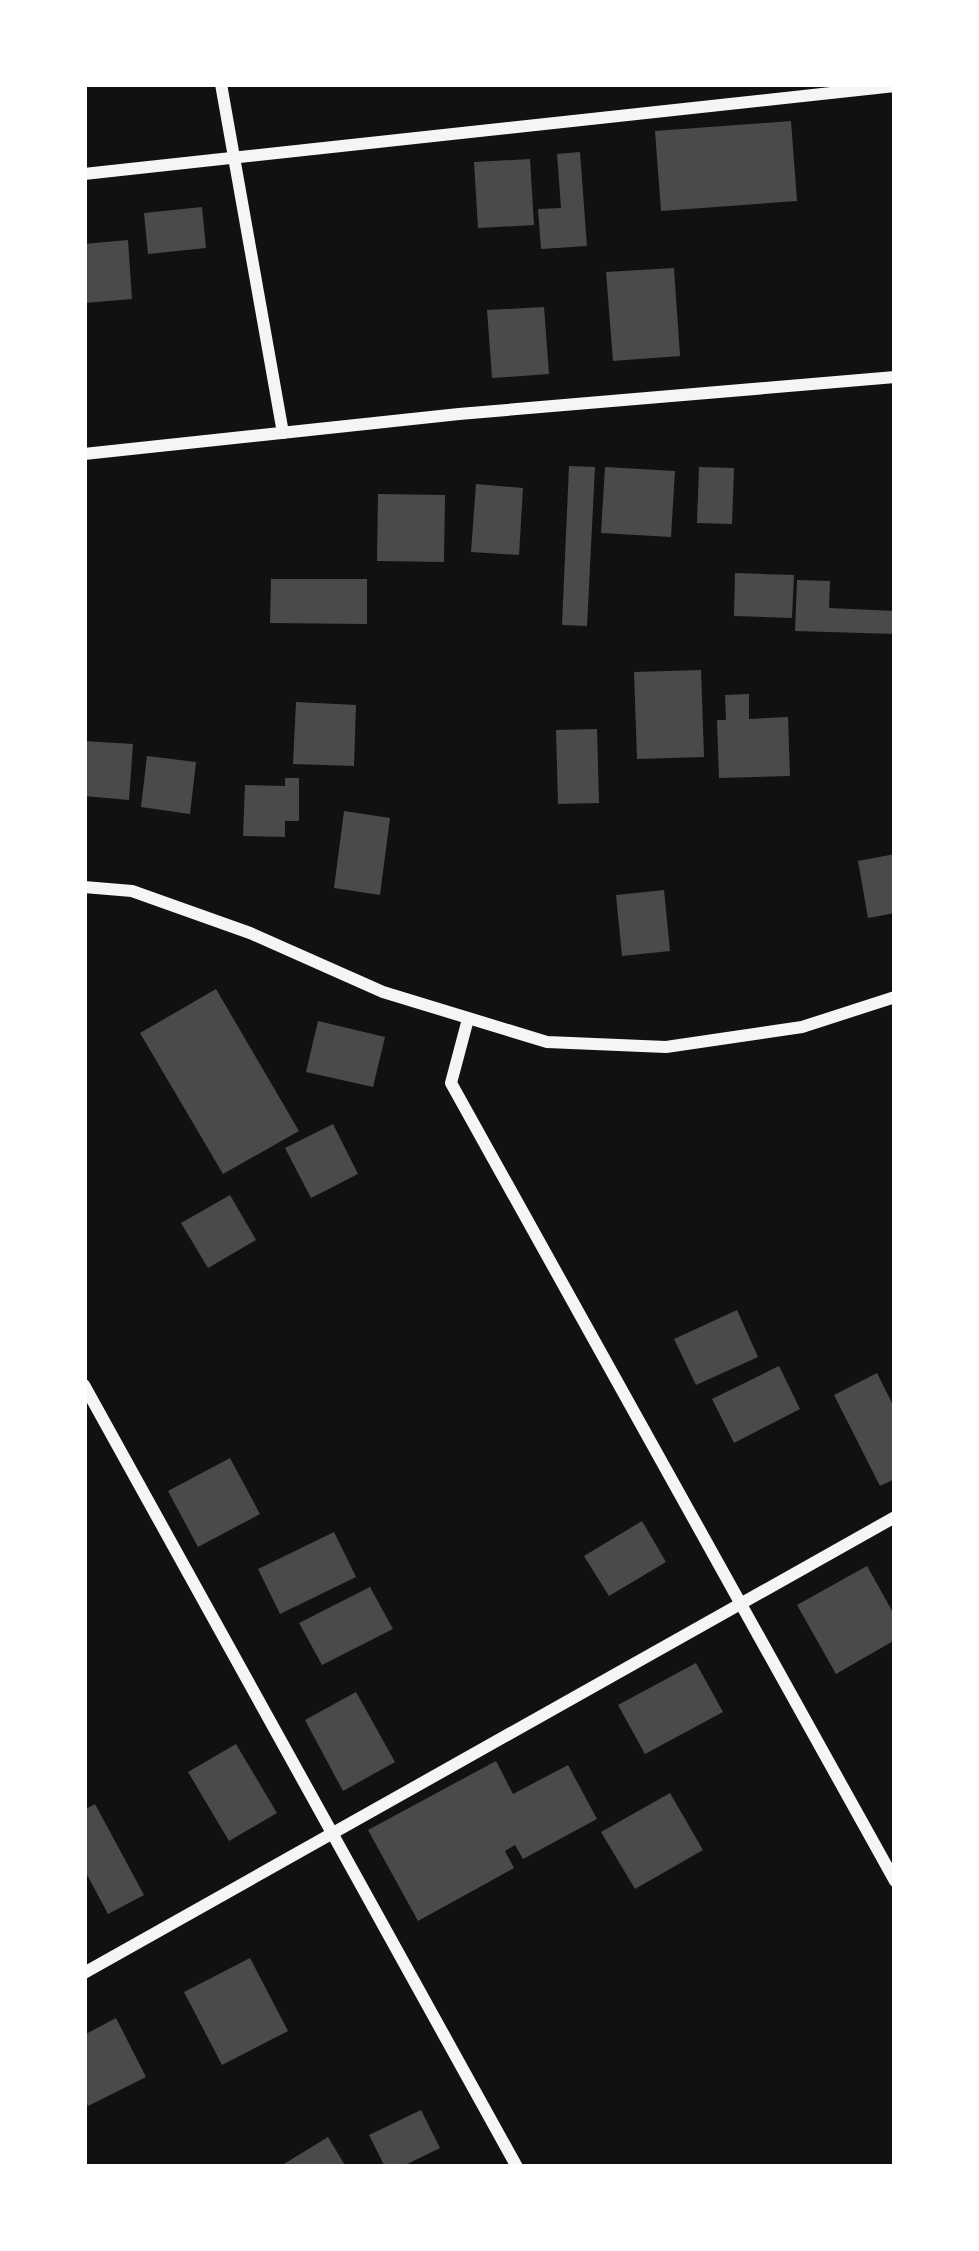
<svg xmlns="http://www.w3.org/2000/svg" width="979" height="2251" font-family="'Work Sans',sans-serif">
<rect width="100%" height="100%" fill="#111"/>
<g fill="#4a4a4a">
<polygon points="791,121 797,201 661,211 655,131"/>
<polygon points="580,152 587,246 541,249 538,209 561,208 557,154"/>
<polygon points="530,159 534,225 478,228 474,162"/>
<polygon points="202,207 206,248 148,254 144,213"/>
<polygon points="128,240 132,299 84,303 84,244"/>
<polygon points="674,268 680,356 613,361 606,272"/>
<polygon points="544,307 549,374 492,378 487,310"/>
<polygon points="569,466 595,467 587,626 562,625"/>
<polygon points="605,467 675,471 671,537 601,533"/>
<polygon points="699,467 734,468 732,524 697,523"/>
<polygon points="476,484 523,488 519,555 471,552"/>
<polygon points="378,494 445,495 444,562 377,561"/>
<polygon points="735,573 794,575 792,618 734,616"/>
<polygon points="271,579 367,579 367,624 270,623"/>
<polygon points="797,580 830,581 829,608 895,611 895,634 795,631"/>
<polygon points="701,670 704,757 637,759 634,672"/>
<polygon points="749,694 749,719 788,717 790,776 719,778 717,720 726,720 725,695"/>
<polygon points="296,702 356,705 354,766 293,764"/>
<polygon points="597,729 599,803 558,804 556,730"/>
<polygon points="84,741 133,744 129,800 84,796"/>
<polygon points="147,756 196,762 190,814 141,807"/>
<polygon points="285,778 299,778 299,821 285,821 285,837 243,836 245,785 285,786"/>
<polygon points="344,811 390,818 380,895 334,888"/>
<polygon points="895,854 895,913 868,918 858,861"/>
<polygon points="664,890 670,951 622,956 616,895"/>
<polygon points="216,989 299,1131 223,1174 140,1033"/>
<polygon points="318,1021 385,1037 373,1087 306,1072"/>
<polygon points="333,1124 358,1174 311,1198 285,1148"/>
<polygon points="230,1195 256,1240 208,1268 181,1223"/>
<polygon points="737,1310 758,1357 696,1385 674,1339"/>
<polygon points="779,1366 800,1409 734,1443 712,1399"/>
<polygon points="877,1373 895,1409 895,1479 880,1486 834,1395"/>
<polygon points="230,1458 260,1514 198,1547 168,1491"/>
<polygon points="642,1521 666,1562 609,1596 584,1556"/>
<polygon points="334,1532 356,1577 280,1614 258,1569"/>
<polygon points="867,1566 895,1616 895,1640 836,1674 797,1605"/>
<polygon points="370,1587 393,1629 322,1665 299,1623"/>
<polygon points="696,1663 723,1712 645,1754 618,1705"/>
<polygon points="356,1692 395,1762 343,1791 305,1720"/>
<polygon points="236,1744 277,1813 229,1841 188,1772"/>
<polygon points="496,1761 513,1794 568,1765 597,1819 523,1859 515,1845 505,1851 514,1868 418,1921 368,1830"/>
<polygon points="670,1793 703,1850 635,1889 601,1832"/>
<polygon points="95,1804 144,1895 108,1914 84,1869 84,1810"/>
<polygon points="250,1958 288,2031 222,2065 184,1992"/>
<polygon points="116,2018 146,2077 88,2106 84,2097 84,2035"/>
<polygon points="421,2110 440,2148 401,2167 385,2167 369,2135"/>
<polygon points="328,2137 346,2167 279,2167"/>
</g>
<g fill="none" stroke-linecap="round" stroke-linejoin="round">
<g stroke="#f5f5f5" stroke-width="12">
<polyline points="221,84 283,433"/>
<polyline points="84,174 895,86"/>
<polyline points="84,454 459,414 895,377"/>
<polyline points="84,887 132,891 250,933 383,992 547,1042 666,1047 802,1027 895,997"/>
<polyline points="468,1019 451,1083 895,1881"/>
<polyline points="84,1385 517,2167"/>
<polyline points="84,1973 895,1517"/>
</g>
</g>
<rect width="979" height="2251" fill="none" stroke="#ffffff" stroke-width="174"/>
</svg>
